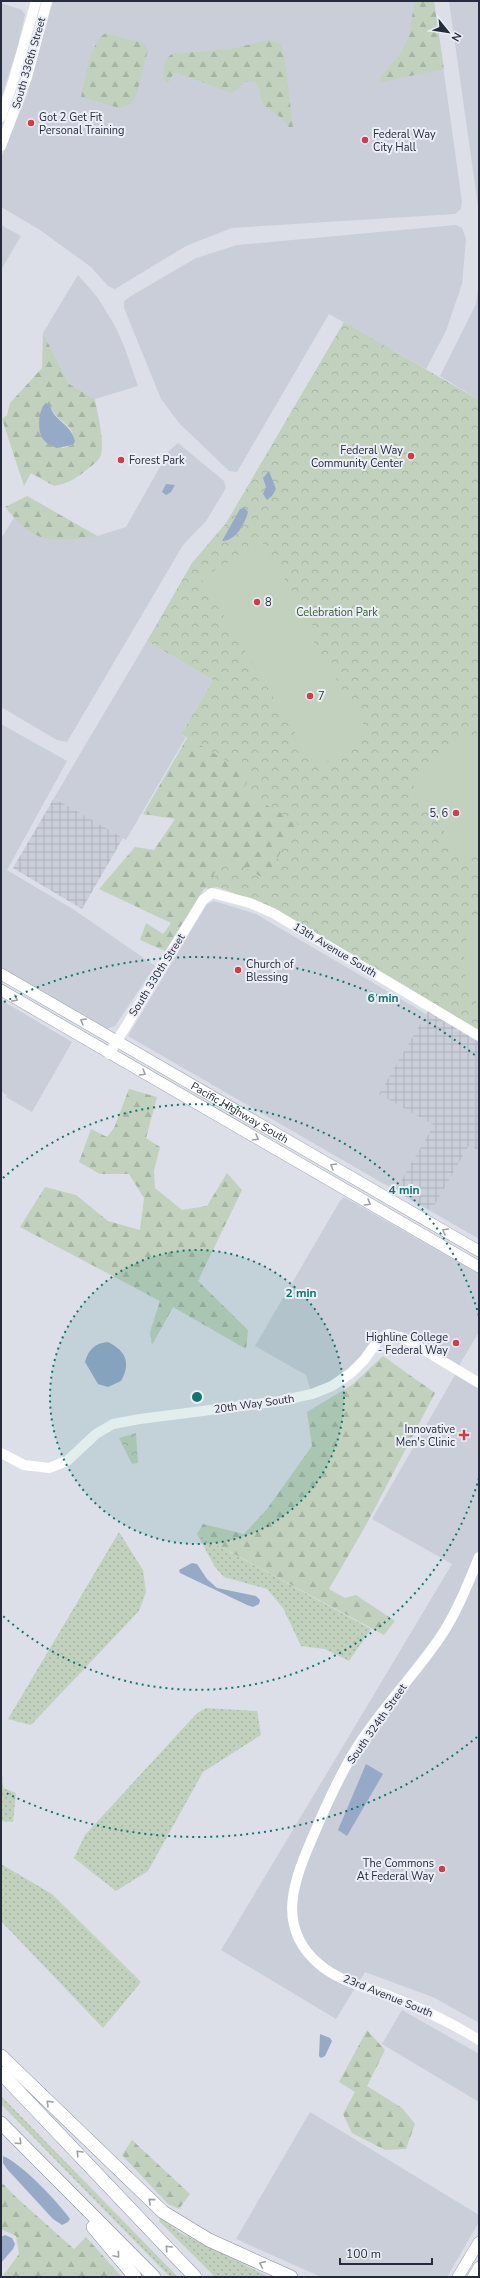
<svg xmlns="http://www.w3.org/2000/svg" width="480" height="2278" font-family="'Nunito Sans',sans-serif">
<defs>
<pattern id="industrial-grid" width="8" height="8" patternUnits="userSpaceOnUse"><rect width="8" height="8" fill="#caced9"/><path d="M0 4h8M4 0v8" fill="none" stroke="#adb1bb"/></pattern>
<pattern id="grass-dots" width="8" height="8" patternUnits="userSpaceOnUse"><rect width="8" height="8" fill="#c1d1bd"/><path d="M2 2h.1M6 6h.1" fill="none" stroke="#a6b4a3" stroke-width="1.8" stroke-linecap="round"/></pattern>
<pattern id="forest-firs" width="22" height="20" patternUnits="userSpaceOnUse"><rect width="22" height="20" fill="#c1d1bd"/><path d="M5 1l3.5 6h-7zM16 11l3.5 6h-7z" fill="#a6b4a3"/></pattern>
<pattern id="park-crowns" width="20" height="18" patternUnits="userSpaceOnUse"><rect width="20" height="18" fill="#c1d1bd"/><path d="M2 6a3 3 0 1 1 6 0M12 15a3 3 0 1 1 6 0" fill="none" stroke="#a6b4a3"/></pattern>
</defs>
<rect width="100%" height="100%" fill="#dcdfe7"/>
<g fill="#caced9">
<polygon points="53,1 434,1 462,202 461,209 455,214 232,228 186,246 115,289 108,286 91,267 40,230 1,207 1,158 26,97"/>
<polygon points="449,1 479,1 479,213"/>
<polygon points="1,3 22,10 25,15 17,49 1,99"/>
<polygon points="1,225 21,236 1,270"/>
<polygon points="456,225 462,228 466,239 462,284 446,331 426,369 329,314 237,472 229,471 179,423 161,399 124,308 124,301 131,296 196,258 237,245"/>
<polygon points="78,275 98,298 115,326 124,346 138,386 95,399 69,384 43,333"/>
<polygon points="479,281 479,400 440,376 476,304"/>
<polygon points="178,443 224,481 226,488 206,521 183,545 67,742 57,740 1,707 1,539 27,496 97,536 126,527 169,451"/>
<polygon points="147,641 213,680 181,734 186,737 126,840 54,798"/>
<polygon points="1,724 67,761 7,870 76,911 155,966 115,1026 100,1031 1,974"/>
<polygon points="214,901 256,914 479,1045 479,1239 128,1036 207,904"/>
<polygon points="1,1000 72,1042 32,1112 6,1097 7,1095 1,1091"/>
<polygon points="344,1197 479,1274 479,1332 457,1369 392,1334 364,1360 312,1394 306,1375 255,1346 340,1201"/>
<polygon points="455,1375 479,1389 479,2023 435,1998 365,1972 336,2019 221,1950 452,1564 372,1519"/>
<polygon points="402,2010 479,2054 479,2102 382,2044"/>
<polygon points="310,2112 479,2215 479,2222 447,2277 321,2277 236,2239"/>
</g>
<g fill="url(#industrial-grid)">
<polygon points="54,798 123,838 82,909 13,868"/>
<polygon points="428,1011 479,1042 479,1151 469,1145 431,1211 395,1191 434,1125 379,1094"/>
</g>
<g fill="url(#grass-dots)">
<polygon points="119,1532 143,1570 146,1592 139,1611 31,1725 8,1719"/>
<polygon points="197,1534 371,1629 349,1661 325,1649 301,1646 283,1608 267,1589 224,1577 215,1567"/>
<polygon points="206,1708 257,1711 261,1735 203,1772 148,1871 116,1891 74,1858 85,1835 197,1713"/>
<polygon points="1,1760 3,1788 16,1793 13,1822 1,1821"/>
<polygon points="1,1864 52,1894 141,1982 103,2028 1,1921"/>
<polygon points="1,2096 178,2277 170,2277 1,2104"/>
<polygon points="160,2218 181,2233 269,2277 215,2277 159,2221"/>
</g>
<g fill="url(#forest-firs)" fill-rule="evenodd">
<polygon points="416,1 434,1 444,69 381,82 380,77 401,53 409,35 414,5"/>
<path d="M 106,33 L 143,43 L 148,50 L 136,96 C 133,104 127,107 119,108 L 81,97 C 85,82 90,40 106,33 Z"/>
<path d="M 269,40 L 280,44 L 284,54 L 293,127 L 289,127 L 280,117 L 263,105 L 259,88 L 255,82 L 245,82 L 232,93 L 177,73 L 174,73 L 168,83 L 165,81 C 162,72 163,59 172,54 L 231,49 Z"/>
<path d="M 43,333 L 69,384 L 95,399 C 97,412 106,445 100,457 C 97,463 89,467 84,472 C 75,479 66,484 54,486 L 31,473 L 24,486 L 2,419 L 7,415 L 10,403 L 42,368 ZM 50,405 C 54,419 69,423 72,432 C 73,436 73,441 73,445 L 63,448 L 40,434 L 41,409 Z"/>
<path d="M 27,496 L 97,536 L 98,536 C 50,542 37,546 5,507 Z"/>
<polygon points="173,599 308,815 276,889 224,879 204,889 165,951 140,940 146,923 163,934 171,923 99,889 135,847 154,850 175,819 143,814 220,681"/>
<polygon points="129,1089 157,1097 146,1138 160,1147 154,1171 155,1188 182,1210 207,1206 227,1173 242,1190 198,1281 248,1330 246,1349 173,1307 152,1345 150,1332 160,1301 20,1227 45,1187 76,1195 108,1221 140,1230 144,1198 129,1174 100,1174 79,1162 91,1129 107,1137 114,1128"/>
<polygon points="383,1356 435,1393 366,1525 329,1589 345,1598 356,1595 395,1621 384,1635 197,1534 203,1524 244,1534 267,1509 312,1446 307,1412 352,1385"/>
<polygon points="367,2030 385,2050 367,2086 402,2108 415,2124 406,2149 385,2150 352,2133 343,2114 355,2092 339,2082"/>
<polygon points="132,2140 190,2194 179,2209 168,2204 122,2155"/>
<polygon points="1,2182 18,2199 74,2249 86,2237 122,2277 2,2277 19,2254 16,2236 1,2229"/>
</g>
<g fill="url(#park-crowns)">
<polygon points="344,322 479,400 479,1038 263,904 217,887 207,889 223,855 265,879 298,823 242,791 251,775 181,734 213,680 147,641 192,563 226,523"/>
<polygon points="136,1433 138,1463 132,1464 119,1438"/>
</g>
<g fill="#c1d1bd">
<polygon points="262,542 316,631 314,642 367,730 366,734 351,745 351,748 319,766 313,762 202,580 202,578"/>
<polygon points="479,731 479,850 463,860 408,777"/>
<path d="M 475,917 L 479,919 L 479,1007 C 460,977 460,948 475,917 Z"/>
</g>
<g fill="#96aac8">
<path d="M 46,403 L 50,405 C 54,422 70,422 75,441 L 73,445 L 57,448 C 52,446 47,444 43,439 C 37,432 38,408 46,403 Z"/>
<polygon points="269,471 276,489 272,496 267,500 263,494 266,487 263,478"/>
<polygon points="166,484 175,485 171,492 166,495 162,492"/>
<path d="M 245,508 L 248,512 C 245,523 236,541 222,541 L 240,509 Z"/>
<path d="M 108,1342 C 126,1351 131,1363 121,1381 L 108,1387 L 98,1384 L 85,1362 C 88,1350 95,1343 108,1342 Z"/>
<polygon points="192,1563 197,1564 207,1579 217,1588 256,1596 260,1600 259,1604 253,1607 247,1605 180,1573 179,1570"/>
<polygon points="366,1764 383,1774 347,1836 338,1830"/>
<polygon points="320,2034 330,2038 332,2041 325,2056 321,2058 319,2056"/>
<path d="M 3,2156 C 21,2163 58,2202 70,2219 L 68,2222 L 62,2225 L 53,2219 L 7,2169 L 3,2163 Z"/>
<polygon points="5,2235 12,2238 15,2244 13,2249 1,2263 1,2237"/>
</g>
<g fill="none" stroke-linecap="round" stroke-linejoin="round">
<defs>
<g id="primary">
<path id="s1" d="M 1,974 L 479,1251"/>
<polyline points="1,990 479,1267"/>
<polyline points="458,2277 479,2242"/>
<polyline points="473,2277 479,2267"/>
</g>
<g id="highway">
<polyline points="1,2056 163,2212 209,2240 291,2277"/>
<polyline points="1,2073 195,2277"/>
<polyline points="1,2123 154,2277"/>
<polyline points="93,2227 135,2277"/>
</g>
</defs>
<use href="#primary" stroke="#9ba3b3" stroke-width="12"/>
<use href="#highway" stroke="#838c9e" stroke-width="14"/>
<g stroke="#fff" stroke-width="10">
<polyline points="1,117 13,82 36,1"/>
<polyline points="1,146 27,77 47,1"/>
<polyline points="109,1054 203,900 212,893 250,903 273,913 479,1036"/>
<polyline points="1,1453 24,1465 49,1468 67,1461 96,1434 113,1424 140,1419 280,1401 312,1394 332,1386 351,1373 364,1360 379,1339 389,1334 404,1338 479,1383"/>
<path d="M 479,1557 C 468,1584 457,1612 441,1636 C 416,1673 384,1706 359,1744 C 341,1772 327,1803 314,1834 C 295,1878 274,1926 319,1964 C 338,1981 366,1987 389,1996 C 421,2008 450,2022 479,2040"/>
</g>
<use href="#primary" stroke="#fff" stroke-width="11"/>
<use href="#highway" stroke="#fff" stroke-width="13"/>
</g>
<defs><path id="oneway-chevron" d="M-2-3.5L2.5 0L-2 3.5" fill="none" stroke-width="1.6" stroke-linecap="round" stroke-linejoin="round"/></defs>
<g stroke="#9da0a8">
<use href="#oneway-chevron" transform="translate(15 999) rotate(30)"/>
<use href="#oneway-chevron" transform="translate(83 1021) rotate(-150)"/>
<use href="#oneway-chevron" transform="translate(143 1073) rotate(30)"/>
<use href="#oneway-chevron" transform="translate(256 1138) rotate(30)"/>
<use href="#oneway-chevron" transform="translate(333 1166) rotate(-150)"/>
<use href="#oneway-chevron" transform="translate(368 1203) rotate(30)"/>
<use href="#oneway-chevron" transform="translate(445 1231) rotate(-150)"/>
<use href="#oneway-chevron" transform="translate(49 2103) rotate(-136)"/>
<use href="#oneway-chevron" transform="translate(19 2142) rotate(45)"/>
<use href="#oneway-chevron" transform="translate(79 2153) rotate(-133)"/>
<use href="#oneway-chevron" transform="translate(151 2201) rotate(-139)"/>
<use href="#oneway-chevron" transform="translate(168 2248) rotate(-133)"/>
<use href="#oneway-chevron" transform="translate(117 2255) rotate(50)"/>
<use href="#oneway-chevron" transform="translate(262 2264) rotate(-156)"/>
</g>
<circle cx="197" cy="1397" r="147" fill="#0f766e" fill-opacity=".12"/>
<g fill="none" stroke="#0f766e" stroke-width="2" stroke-dasharray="2 4">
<circle cx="197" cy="1397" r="147"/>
<path d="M479 1478A293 293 0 0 1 3 1616M3 1178A293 293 0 0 1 479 1316"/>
<path d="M477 1737A440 440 0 0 1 4 1792M4 1002A440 440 0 0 1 477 1057"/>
</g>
<g fill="#d13c48" stroke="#ebeef4" stroke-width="1.5">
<circle cx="31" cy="123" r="4"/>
<circle cx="365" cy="140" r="4"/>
<circle cx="411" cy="456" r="4"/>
<circle cx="121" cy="460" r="4"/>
<circle cx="257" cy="602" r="4"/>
<circle cx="310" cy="696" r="4"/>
<circle cx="456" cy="813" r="4"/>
<circle cx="238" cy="970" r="4"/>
<circle cx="456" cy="1343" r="4"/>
<path d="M462 1429h4v4h4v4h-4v4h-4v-4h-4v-4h4z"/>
<circle cx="442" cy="1869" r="4"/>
</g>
<g text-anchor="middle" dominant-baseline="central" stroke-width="4" stroke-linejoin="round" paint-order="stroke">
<g font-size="11" fill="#262c3d" stroke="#ebeef4">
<text transform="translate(29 63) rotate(-74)">South 336th Street</text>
<text transform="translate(335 950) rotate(31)">13th Avenue South</text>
<text transform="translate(157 975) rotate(-58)">South 330th Street</text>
<text stroke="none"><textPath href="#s1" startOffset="276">Pacific Highway South</textPath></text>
<text transform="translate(254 1404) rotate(-8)">20th Way South</text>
<text transform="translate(377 1724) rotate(-55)">South 324th Street</text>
<text transform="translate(388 1996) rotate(22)">23rd Avenue South</text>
</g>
<g font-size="11" fill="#262c3d" stroke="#ebeef4" text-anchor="start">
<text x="39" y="117">Got 2 Get Fit<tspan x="39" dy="13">Personal Training</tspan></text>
<text x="373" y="134">Federal Way<tspan x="373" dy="13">City Hall</tspan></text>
<text x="403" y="450" text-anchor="end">Federal Way<tspan x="403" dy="13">Community Center</tspan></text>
<text x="129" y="460">Forest Park</text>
<text x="265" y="602">8</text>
<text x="318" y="696">7</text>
<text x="448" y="813" text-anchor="end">5, 6</text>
<text x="246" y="964">Church of<tspan x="246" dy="13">Blessing</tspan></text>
<text x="448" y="1337" text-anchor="end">Highline College<tspan x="448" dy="13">- Federal Way</tspan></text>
<text x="455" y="1429" text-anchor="end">Innovative<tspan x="455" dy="13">Men's Clinic</tspan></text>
<text x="434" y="1863" text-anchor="end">The Commons<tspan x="434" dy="13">At Federal Way</tspan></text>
</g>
<g font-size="11" fill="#375933" stroke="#ebeef4">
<text x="337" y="612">Celebration Park</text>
</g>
</g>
<circle cx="197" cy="1397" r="6" fill="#0f766e" stroke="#ebeef4" stroke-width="2"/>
<g font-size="12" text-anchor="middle" font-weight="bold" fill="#0f766e" stroke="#ebeef4" stroke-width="4" stroke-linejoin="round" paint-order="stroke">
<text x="383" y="1002">6 min</text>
<text x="404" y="1194">4 min</text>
<text x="301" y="1297">2 min</text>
</g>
<rect width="480" height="2278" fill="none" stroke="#262c3d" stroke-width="4"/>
<g transform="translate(448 32) rotate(120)" stroke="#ebeef4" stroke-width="3" paint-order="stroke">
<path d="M0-3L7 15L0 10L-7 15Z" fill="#262c3d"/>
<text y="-6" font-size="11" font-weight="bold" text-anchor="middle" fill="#262c3d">N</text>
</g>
<path d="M340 2258v6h92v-6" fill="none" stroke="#262c3d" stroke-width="2"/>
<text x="346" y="2258" font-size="12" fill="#262c3d" stroke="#ebeef4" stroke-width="3" paint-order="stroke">100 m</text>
</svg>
